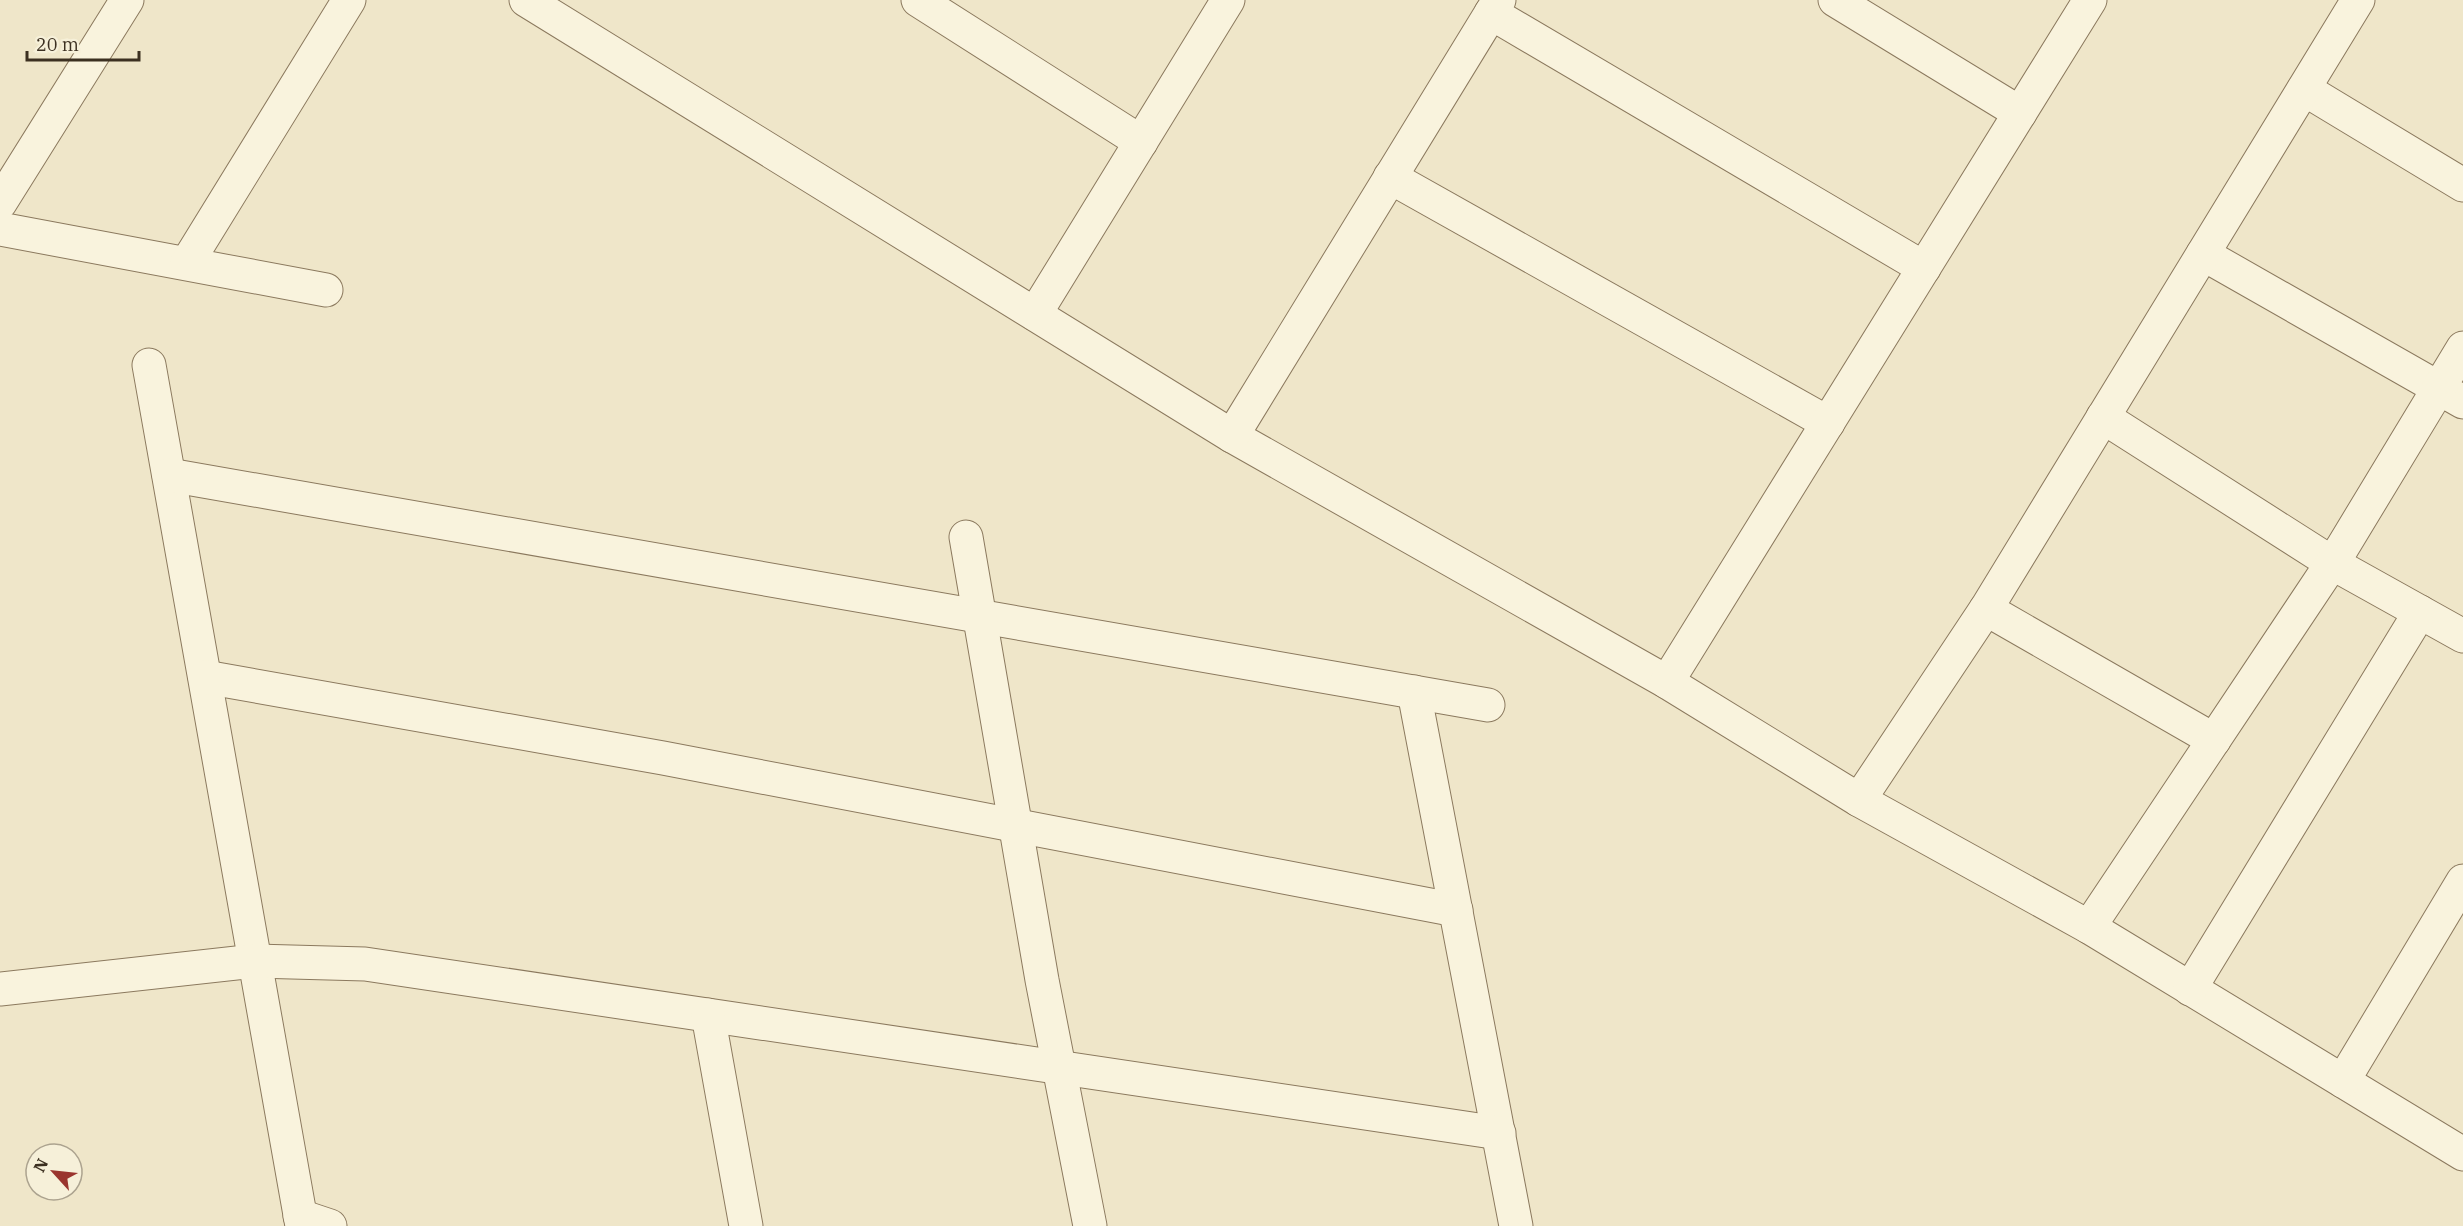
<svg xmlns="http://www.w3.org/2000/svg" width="2463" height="1226" font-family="'IBM Plex Serif',serif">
<rect width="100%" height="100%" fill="#efe6c9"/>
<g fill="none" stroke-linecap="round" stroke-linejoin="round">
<defs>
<g id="minor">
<polyline points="526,0 1232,436 1667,682 1859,800 2089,927 2463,1154"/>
<polyline points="918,0 1141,142"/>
<polyline points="1835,0 2020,113"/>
<polyline points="1491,13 1924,268"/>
<polyline points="2304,89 2463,185"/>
<polyline points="1390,177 1828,423"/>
<polyline points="0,203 127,0"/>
<polyline points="0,229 326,290"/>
<polyline points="2203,254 2463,402"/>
<polyline points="187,263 349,0"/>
<polyline points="1035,314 1228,0"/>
<polyline points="149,365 302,1226"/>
<polyline points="2103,417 2332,563 2463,636"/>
<polyline points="1232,436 1499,0"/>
<polyline points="169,475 1488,705"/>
<polyline points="966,537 1042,980 1090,1226"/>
<polyline points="1986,609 2214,740"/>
<polyline points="205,677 663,758 1456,910"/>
<polyline points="1667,682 2090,0"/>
<polyline points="1414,692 1516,1226"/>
<polyline points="1859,800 1986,609 2358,0"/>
<polyline points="2089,927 2342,548 2463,348"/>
<polyline points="0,989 255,961 365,964 1499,1133"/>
<polyline points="2190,989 2420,612"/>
<polyline points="708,1015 746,1226"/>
<polyline points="2343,1081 2463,881"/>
<polyline points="300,1216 330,1226"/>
</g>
</defs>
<use href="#minor" stroke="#8b795e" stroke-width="35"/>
<use href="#minor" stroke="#f9f3dd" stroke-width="33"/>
</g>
<g transform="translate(54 1172) rotate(297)"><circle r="28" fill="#f6f0d9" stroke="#aca38f" stroke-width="1.5"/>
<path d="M0-4.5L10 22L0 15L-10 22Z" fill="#9a352e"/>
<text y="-9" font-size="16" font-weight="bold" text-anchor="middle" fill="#3c3021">N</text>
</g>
<path d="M27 51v9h112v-9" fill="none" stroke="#3c3021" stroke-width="3"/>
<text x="36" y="51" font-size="18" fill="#3c3021" stroke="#f6f0d9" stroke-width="4.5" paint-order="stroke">20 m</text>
</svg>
